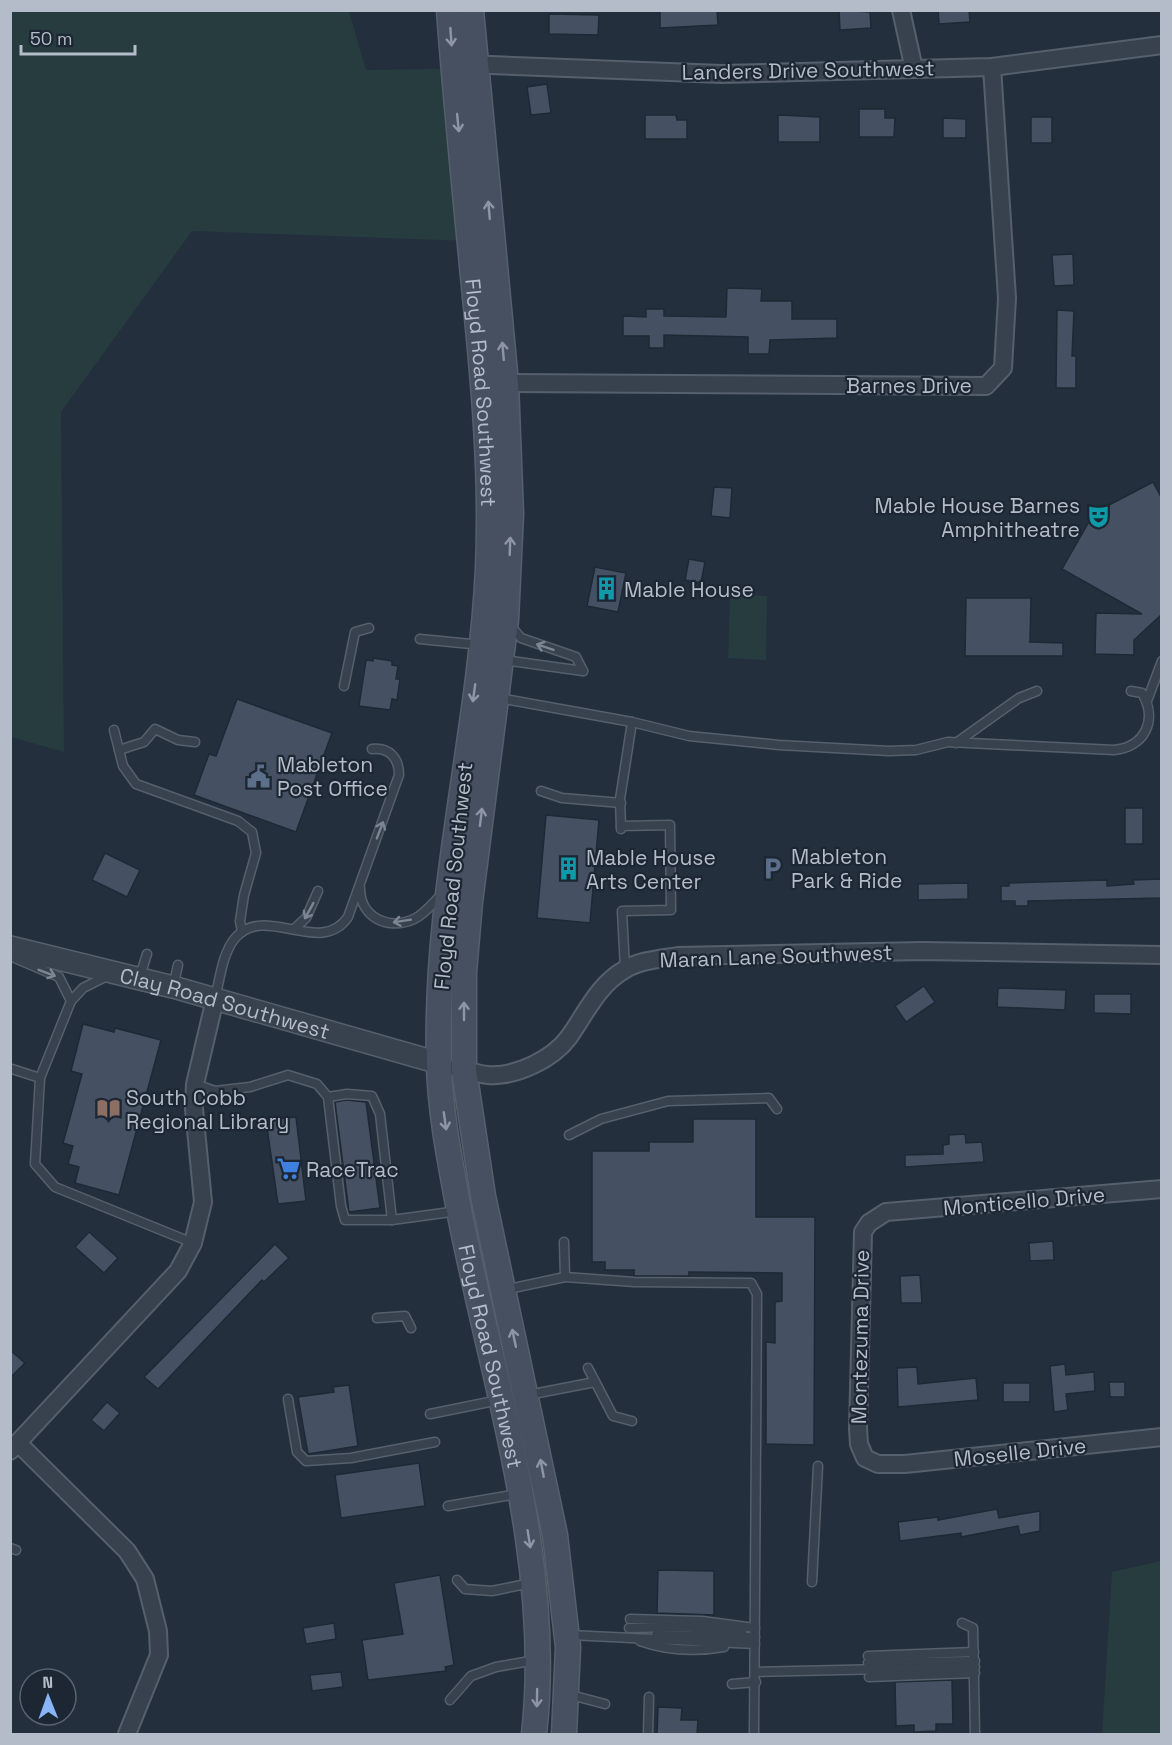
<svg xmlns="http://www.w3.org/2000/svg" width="1172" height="1745" font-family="'Space Grotesk',sans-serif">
<rect width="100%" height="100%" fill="#242f3e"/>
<g fill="#263c3f">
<polygon points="10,11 349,11 366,70 484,68 497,242 192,231 61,412 64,752 11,737"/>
<polygon points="730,594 767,596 766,660 728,658"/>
<polygon points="1161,1561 1161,1734 1102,1734 1112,1572"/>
</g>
<g fill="#455162" stroke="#1f2835" stroke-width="1.5">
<polygon points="660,10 717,10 718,25 660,28"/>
<polygon points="839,10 870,12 871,28 840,30"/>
<polygon points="938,10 969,10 970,22 939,24"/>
<polygon points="549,14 599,15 598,35 549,34"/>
<polygon points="547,84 551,113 531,115 527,87"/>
<polygon points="859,109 885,109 885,118 895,118 894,137 859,137"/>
<polygon points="645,115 676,115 677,120 687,120 687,139 645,139"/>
<polygon points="778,115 820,117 820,142 778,142"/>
<rect x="1031" y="117" width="21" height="26"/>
<polygon points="943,118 966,119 966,138 943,138"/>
<polygon points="1073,254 1074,285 1054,286 1052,255"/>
<polygon points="727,288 762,289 761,301 792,301 792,319 837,319 837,338 770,340 769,354 748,354 748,337 664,335 664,348 649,348 649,336 623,336 623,316 646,317 646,309 664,309 664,316 726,317"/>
<polygon points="1057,310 1074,311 1072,356 1076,356 1076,388 1056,388"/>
<polygon points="1153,482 1161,497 1161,615 1134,640 1134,655 1095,654 1096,613 1142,614 1062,569 1094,513"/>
<polygon points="714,487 732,488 730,518 711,516"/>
<polygon points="689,559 705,562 701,583 685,580"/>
<polygon points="595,567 626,573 618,612 587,606"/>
<polygon points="966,598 1031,598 1030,642 1063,643 1063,656 965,656"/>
<polygon points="373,658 392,661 392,665 398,666 396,679 400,679 397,700 392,699 390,710 359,706 366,660 373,661"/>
<polygon points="237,699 332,733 296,832 194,795 209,754 216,756"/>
<rect x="1125" y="808" width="18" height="36"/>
<polygon points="546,815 599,820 590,923 537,918"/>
<polygon points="105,853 140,870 127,897 92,880"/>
<polygon points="1161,879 1161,898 1028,901 1028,906 1015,906 1015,901 1001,901 1001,886 1009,886 1009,883 1107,880 1107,886 1134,884 1133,880"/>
<polygon points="968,883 968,899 918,900 918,884"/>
<polygon points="924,986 935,1002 906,1022 895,1006"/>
<polygon points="998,988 1066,990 1065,1010 997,1007"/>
<polygon points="1094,994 1131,994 1131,1014 1094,1013"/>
<polygon points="83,1024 114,1032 115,1028 161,1040 119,1195 75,1183 79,1167 68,1164 73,1146 63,1143 82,1074 71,1071"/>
<polygon points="347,1100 366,1102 380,1208 349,1212 335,1102"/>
<polygon points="296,1117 306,1201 278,1204 266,1120"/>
<polygon points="693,1119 756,1119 756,1217 815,1217 814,1445 766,1444 766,1342 775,1343 775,1302 782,1301 782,1273 689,1272 689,1276 634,1276 634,1270 605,1270 605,1262 592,1262 592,1151 649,1151 649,1142 693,1142"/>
<polygon points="965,1134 966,1143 982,1142 984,1162 905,1167 905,1155 943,1154 943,1145 949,1144 949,1135"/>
<polygon points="89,1232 118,1258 104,1273 75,1247"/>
<polygon points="1053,1241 1054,1260 1030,1261 1029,1243"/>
<polygon points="275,1244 289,1258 264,1282 262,1280 158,1389 144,1377"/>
<polygon points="920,1275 922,1303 901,1303 900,1276"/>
<polygon points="10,1350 25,1363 10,1378"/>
<polygon points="1065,1364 1066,1375 1094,1372 1095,1391 1066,1394 1068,1410 1054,1412 1050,1366"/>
<polygon points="917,1367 918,1384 976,1378 978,1400 898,1407 897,1368"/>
<polygon points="1109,1382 1125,1382 1125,1397 1110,1397"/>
<rect x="1003" y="1383" width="27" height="19"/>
<polygon points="349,1385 358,1446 308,1454 298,1397 334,1392 333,1387"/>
<polygon points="107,1402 120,1413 104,1431 91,1420"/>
<polygon points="419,1463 425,1506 341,1518 335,1475"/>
<polygon points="997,1509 999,1518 1040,1511 1040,1531 1020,1535 1018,1526 961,1537 961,1533 900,1541 898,1522 938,1517 938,1520"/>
<polygon points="658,1570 714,1571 714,1615 657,1613"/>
<polygon points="440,1575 454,1665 445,1667 446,1671 368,1680 362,1640 403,1634 394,1583"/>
<polygon points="334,1623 336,1639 306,1644 303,1628"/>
<polygon points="341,1672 343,1687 312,1691 310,1675"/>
<polygon points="952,1680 953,1724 936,1724 936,1731 914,1732 914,1725 896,1726 895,1682"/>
<polygon points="658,1707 682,1708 681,1720 698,1720 697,1734 657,1734"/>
</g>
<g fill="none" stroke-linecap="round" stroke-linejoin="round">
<defs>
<g id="service">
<polyline points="509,624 521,638 576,657 583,671"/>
<polyline points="420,639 481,645"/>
<polyline points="507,655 511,661 583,671"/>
<polyline points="344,686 355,632 369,628"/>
<path d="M 499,698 L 632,722 L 689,736 L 779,745 L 889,751 L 916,750 L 948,742 L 1114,750 C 1145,747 1158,720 1142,693 L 1131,691"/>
<polyline points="1147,701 1162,661"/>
<polyline points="114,730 123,766 136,784 238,821 252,832 256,853 244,895 240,921 242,932"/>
<polyline points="956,743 1019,698 1037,691"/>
<polyline points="119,750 144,742 155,729 178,740 195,742"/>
<polyline points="541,791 562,798 621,803"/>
<polyline points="621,826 670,825 671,910 622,911 625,969"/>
<polyline points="621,829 620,799 632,722"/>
<path d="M 360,888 C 360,917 388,931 414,919 C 425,914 433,903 442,894"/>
<polyline points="295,928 306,918 318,891"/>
<polyline points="10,956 59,977 71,1001"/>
<polyline points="139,979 147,954"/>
<polyline points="173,987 178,965"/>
<path d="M 215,999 C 220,979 222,953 236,937 C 266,904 321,957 348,917 L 399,775 C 399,758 389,747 372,749"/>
<polyline points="12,1069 40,1078 71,1001 83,988 109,975"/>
<polyline points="40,1078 35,1164 55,1187 193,1243"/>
<polyline points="195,1084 215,1091 250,1087 288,1075 317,1084 328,1097 341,1206 345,1220 392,1220 458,1211"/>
<polyline points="328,1097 347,1094 372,1096 380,1114 392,1220"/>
<polyline points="569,1135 601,1119 668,1101 769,1098 777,1109"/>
<polyline points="565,1277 634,1282 751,1283 757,1294 754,1734"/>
<polyline points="504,1290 565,1277 564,1242"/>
<polyline points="377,1318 405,1316 411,1328"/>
<polyline points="588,1368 613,1416 632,1421"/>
<polyline points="528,1395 595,1382"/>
<polyline points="288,1399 297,1452 306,1461 351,1458 435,1442"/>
<polyline points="430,1414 499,1400"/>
<polyline points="448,1506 517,1494"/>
<polyline points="10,1548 16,1550"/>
<polyline points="457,1580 465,1589 492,1591 531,1583"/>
<polyline points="812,1582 818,1466"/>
<polyline points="630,1619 702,1621 755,1628"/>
<polyline points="962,1623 973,1628 975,1734"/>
<polyline points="629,1628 679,1627 742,1631"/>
<polyline points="570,1635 755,1644"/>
<polyline points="656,1635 755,1637"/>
<path d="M 640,1641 C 668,1651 695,1652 724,1647"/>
<polyline points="868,1656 974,1652"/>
<polyline points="868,1663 975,1661"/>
<polyline points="756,1672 975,1667"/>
<polyline points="869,1677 975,1673"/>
<polyline points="732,1684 756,1682"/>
<polyline points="567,1694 605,1704"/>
<polyline points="450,1700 471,1676 496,1667 536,1660"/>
<polyline points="648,1734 649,1697"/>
</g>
<g id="minor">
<polyline points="901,10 914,69"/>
<polyline points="465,64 722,74 914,69 992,67 1162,45"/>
<polyline points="506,383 986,386 1003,368 1007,298 992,67"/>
<path d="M 456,1068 C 466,1070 478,1074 488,1075 C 516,1077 553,1059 569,1037 C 586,1013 598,985 624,970 C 640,960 660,959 678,956 L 922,951 L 1162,955"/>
<polyline points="1162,1189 886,1212 869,1223 863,1232 858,1429 859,1444 865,1458 878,1464 905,1464 1162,1437"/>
<polyline points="18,1443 127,1551 145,1579 158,1631 159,1655 127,1734"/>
<polyline points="10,1451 178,1271 193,1243 203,1202 194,1109 195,1084 215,999"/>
</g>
<g id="tertiary">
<path id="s1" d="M 10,947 L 173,987 L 439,1063"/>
</g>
<g id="secondary">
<path id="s2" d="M 449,10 C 456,106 466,202 475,297 C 484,387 492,477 488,568 C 480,734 434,895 439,1063 C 440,1112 450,1161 459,1210 C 492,1380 554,1560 534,1734"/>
<polyline points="471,10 506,383 511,514 506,620 470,902 464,972 464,1070 483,1196 555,1535 568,1647 564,1734"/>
</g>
</defs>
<use href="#service" stroke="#565f6c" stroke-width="11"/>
<use href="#minor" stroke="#565f6c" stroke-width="20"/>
<use href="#tertiary" stroke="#565f6c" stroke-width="24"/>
<use href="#secondary" stroke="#565f6c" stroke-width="27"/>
<use href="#service" stroke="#38414e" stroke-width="8"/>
<use href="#minor" stroke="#38414e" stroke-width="16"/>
<use href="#tertiary" stroke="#38414e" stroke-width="21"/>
<use href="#secondary" stroke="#465061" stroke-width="24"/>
</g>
<defs><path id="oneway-shaft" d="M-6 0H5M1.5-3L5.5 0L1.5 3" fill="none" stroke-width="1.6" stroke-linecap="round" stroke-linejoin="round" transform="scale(1.5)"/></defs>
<g stroke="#8e96a5">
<use href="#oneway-shaft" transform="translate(451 37) rotate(86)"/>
<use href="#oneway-shaft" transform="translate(458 123) rotate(84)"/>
<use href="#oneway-shaft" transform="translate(489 210) rotate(-95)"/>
<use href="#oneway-shaft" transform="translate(503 351) rotate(-95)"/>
<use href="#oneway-shaft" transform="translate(510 546) rotate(-88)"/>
<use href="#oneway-shaft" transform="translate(474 693) rotate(98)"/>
<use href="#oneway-shaft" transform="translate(481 817) rotate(-83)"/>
<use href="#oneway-shaft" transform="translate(464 1011) rotate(-90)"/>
<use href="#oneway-shaft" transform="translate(445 1121) rotate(82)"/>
<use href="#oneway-shaft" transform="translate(514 1338) rotate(-102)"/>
<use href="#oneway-shaft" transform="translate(542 1468) rotate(-101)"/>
<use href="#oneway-shaft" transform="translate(529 1539) rotate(81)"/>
<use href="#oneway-shaft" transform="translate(537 1698) rotate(91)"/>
</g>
<g stroke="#7c8592">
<use href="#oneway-shaft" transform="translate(545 647) rotate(-161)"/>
<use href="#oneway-shaft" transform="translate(380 830) rotate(-69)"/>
<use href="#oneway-shaft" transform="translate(309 911) rotate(119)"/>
<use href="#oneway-shaft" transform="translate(402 921) rotate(171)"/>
<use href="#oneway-shaft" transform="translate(47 973) rotate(21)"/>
</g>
<defs>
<symbol id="theatre-bare" viewBox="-9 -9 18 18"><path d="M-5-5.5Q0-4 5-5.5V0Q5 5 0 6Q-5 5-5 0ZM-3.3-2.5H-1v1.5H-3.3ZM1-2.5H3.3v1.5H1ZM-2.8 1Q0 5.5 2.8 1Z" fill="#0f9aa8" stroke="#1d2633" stroke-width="2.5" paint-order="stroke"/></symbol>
<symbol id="building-bare" viewBox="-9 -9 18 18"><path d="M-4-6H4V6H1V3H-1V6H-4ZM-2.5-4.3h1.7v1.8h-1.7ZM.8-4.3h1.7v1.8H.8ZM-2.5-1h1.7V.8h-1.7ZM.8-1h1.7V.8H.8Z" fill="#0f9aa8" stroke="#1d2633" stroke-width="2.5" paint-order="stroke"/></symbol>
<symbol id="civic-bare" viewBox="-9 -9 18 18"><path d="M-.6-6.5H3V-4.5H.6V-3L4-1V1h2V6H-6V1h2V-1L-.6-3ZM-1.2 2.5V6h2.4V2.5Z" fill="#5c6f8a" stroke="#1d2633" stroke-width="2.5" paint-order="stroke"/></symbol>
<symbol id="parking-bare" viewBox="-9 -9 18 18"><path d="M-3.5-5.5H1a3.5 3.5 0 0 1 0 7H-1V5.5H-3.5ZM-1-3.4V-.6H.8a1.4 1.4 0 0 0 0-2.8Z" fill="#5c6f8a" stroke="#1d2633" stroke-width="2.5" paint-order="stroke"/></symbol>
<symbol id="library-bare" viewBox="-9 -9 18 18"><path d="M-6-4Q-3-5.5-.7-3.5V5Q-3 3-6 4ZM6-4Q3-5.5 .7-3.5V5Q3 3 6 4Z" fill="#8d6e63" stroke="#1d2633" stroke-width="2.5" paint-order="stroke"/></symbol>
<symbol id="supermarket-bare" viewBox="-9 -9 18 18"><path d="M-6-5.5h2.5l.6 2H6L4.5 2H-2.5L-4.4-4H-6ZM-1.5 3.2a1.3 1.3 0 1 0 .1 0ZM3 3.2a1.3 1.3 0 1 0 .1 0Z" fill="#3f7fe0" stroke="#1d2633" stroke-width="2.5" paint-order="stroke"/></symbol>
</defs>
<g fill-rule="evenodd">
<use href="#theatre-bare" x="1082" y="500" width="33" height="33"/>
<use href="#building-bare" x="590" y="572" width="33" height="33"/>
<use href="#civic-bare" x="242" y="760" width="33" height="33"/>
<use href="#parking-bare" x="756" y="852" width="33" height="33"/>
<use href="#building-bare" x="552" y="852" width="33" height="33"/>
<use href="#library-bare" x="92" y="1092" width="33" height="33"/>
<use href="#supermarket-bare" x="272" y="1152" width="33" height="33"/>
</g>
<g text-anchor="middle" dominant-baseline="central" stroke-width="4.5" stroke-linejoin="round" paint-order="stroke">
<g font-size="21" fill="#b4bcc9" stroke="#1d2633">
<text transform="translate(808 70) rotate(-1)">Landers Drive Southwest</text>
<text x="909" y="385">Barnes Drive</text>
<text stroke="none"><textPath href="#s2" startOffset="384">Floyd Road Southwest</textPath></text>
<text transform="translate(453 876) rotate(-84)">Floyd Road Southwest</text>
<text transform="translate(776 956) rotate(-2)">Maran Lane Southwest</text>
<text stroke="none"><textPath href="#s1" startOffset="222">Clay Road Southwest</textPath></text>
<text transform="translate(1024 1201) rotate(-5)">Monticello Drive</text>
<text transform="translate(860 1337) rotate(-89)">Montezuma Drive</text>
<text stroke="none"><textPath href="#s2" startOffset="1356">Floyd Road Southwest</textPath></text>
<text transform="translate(1020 1452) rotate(-6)">Moselle Drive</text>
</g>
<g font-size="21" fill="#b4bcc9" stroke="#1d2633" text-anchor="start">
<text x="1080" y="505" text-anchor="end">Mable House Barnes<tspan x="1080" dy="24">Amphitheatre</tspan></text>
<text x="624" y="589">Mable House</text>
<text x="277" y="764">Mableton<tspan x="277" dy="24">Post Office</tspan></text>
<text x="791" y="856">Mableton<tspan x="791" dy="24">Park &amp; Ride</tspan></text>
<text x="586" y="857">Mable House<tspan x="586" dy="24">Arts Center</tspan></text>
<text x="126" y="1097">South Cobb<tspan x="126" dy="24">Regional Library</tspan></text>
<text x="306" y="1169">RaceTrac</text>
</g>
</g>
<rect width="1172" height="1745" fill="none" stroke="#b4bcc9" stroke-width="24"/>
<g transform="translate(48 1697) rotate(359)"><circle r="28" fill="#1d2633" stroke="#59626f" stroke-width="1.5"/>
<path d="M0-4.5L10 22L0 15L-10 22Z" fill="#8ab4f8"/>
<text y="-9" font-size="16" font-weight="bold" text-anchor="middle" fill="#b4bcc9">N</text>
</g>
<path d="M21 45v9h114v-9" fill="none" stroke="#b4bcc9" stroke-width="3"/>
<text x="30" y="45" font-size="18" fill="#b4bcc9" stroke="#1d2633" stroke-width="4.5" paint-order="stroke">50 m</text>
</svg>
